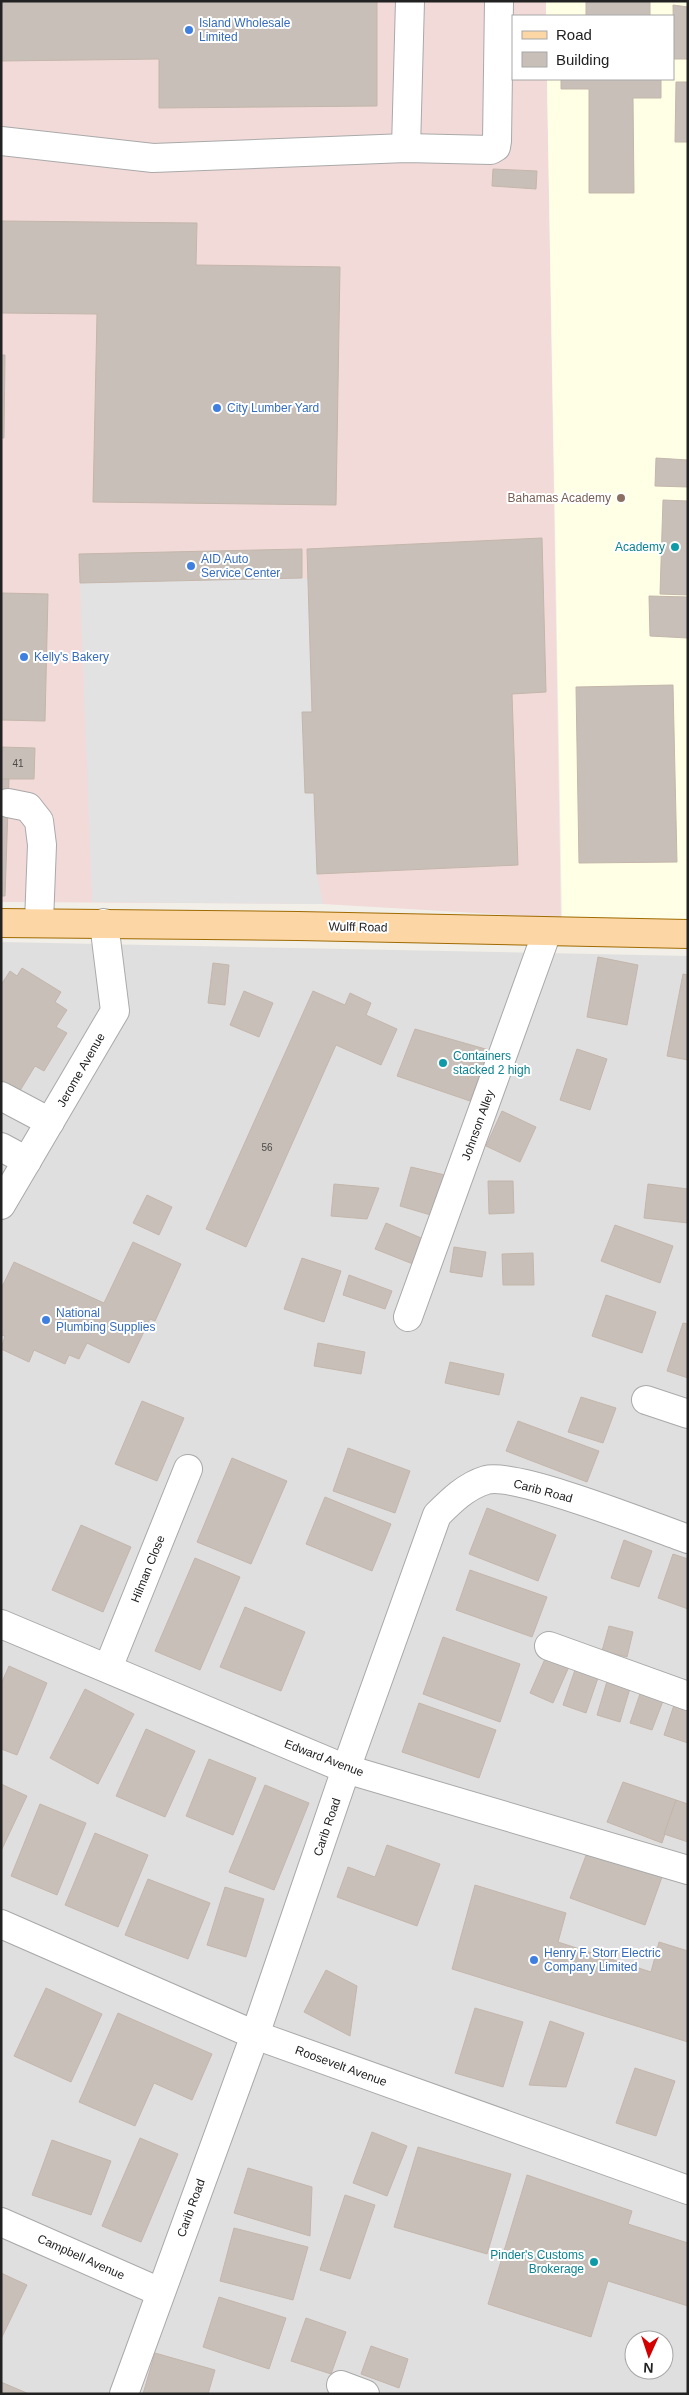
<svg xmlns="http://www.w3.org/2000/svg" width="689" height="2395" font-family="Helvetica,sans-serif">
<rect width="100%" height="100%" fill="#f2efe9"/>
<path fill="#e0dfdf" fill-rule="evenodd" d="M 1,942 L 688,956 L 688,2394 L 1,2394 ZM 634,2340 L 664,2340 L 664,2370 L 634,2370 Z"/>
<polygon fill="#f2dad9" points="1,1 546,1 546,16 513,16 513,79 547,79 561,918 323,904 1,902"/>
<polygon fill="#ffffe5" points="546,1 688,1 688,919 562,918 547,79 673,79 673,16 546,16"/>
<polygon fill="#e2e2e2" points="302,578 308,579 317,874 323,904 92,902 80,583"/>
<g fill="#c7bfb8" stroke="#c4b6ab">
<polygon points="1,1 377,1 377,106 159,108 159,59 1,61"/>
<polygon points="586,1 650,1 650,16 561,16 586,16"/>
<polygon points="673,5 688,7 688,59 674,59"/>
<polygon points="561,79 661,79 661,98 633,98 634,193 589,193 589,89 561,89"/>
<polygon points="676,82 688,82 688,142 675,142"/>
<polygon points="493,169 537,171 536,189 492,186"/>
<polygon points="1,221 197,223 196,265 340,267 336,505 93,502 97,314 1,313"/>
<polygon points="1,355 5,355 4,438 1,438"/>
<polygon points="656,458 688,460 688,487 655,486"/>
<polygon points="663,500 688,501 688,595 660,594"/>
<polygon points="542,538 546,692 512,694 518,865 317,874 314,793 305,793 302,712 312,712 307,549"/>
<polygon points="302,549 302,578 80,583 79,554"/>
<polygon points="1,593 48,594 45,721 1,720"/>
<polygon points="649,596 688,597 688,638 650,636"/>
<polygon points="673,685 677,862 579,863 576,687"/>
<polygon points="1,747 35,748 34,779 1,779"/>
<polygon points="1,779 9,779 5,896 1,896"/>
<polygon points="598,957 638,965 627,1025 587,1017"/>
<polygon points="213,963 229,965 225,1005 208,1003"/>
<polygon points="22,968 61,992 55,1002 67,1010 56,1027 67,1033 44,1071 35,1066 18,1094 1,1097 1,985 10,971 17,976"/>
<polygon points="683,974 688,975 688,1060 667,1056"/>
<polygon points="244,991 273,1003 259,1037 230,1025"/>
<polygon points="313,991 345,1005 350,993 371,1003 366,1015 397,1029 381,1065 336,1045 246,1247 206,1229"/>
<polygon points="415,1029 489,1050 470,1101 397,1076"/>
<polygon points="577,1049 607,1059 590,1110 560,1100"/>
<polygon points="502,1111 536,1127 520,1162 486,1146"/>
<polygon points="411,1167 445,1175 434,1216 400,1206"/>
<polygon points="488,1181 513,1181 514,1213 489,1214"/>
<polygon points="334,1184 379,1188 367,1219 331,1216"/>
<polygon points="648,1184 688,1189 688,1223 644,1218"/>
<polygon points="147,1195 172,1207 159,1235 133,1223"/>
<polygon points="386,1223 433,1243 423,1268 375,1249"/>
<polygon points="615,1225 673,1246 660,1283 601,1261"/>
<polygon points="133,1242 181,1264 155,1321 150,1319 129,1363 87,1343 79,1359 69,1355 65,1364 34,1350 29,1362 1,1349 5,1336 1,1335 1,1289 14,1262 104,1303"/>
<polygon points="454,1247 486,1252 482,1277 450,1272"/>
<polygon points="533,1253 534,1285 503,1285 502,1254"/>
<polygon points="302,1258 341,1271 324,1322 284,1309"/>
<polygon points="349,1275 392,1291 385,1309 343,1295"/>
<polygon points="606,1295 656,1312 642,1353 592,1336"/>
<polygon points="683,1323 688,1324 688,1378 667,1371"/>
<polygon points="318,1343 365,1352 361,1374 314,1366"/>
<polygon points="450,1362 504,1374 499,1395 445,1383"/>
<polygon points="581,1397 616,1408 603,1443 568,1432"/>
<polygon points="142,1401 184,1418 157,1481 115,1464"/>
<polygon points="518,1421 599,1451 587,1482 506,1451"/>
<polygon points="348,1448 410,1471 395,1513 333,1491"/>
<polygon points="232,1458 287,1481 251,1564 197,1542"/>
<polygon points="325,1497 391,1524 372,1571 306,1544"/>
<polygon points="487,1508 556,1535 538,1581 469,1554"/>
<polygon points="81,1525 131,1547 103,1612 52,1590"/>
<polygon points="624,1540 652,1551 639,1587 611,1578"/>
<polygon points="673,1554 688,1559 688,1609 658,1598"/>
<polygon points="195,1558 240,1577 200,1670 155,1651"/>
<polygon points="470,1570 547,1597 532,1637 456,1610"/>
<polygon points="245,1607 305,1632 281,1691 220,1667"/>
<polygon points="609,1626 633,1632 627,1657 602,1651"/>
<polygon points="443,1637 520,1664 500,1722 423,1694"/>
<polygon points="548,1652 571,1662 553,1703 530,1693"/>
<polygon points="9,1666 47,1683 17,1755 1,1749 1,1684"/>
<polygon points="576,1667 599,1675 586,1713 563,1705"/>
<polygon points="608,1678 631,1685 620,1722 597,1715"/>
<polygon points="643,1685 666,1693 652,1730 630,1723"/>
<polygon points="85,1689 134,1714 98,1784 50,1758"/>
<polygon points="677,1696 688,1699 688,1743 664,1735"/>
<polygon points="419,1703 496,1730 479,1778 402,1752"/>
<polygon points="146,1729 195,1751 165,1817 116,1796"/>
<polygon points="209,1759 256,1778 233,1835 186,1816"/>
<polygon points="623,1782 676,1800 662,1843 607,1822"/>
<polygon points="1,1784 27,1796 1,1851"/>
<polygon points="265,1785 309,1803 274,1890 229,1872"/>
<polygon points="676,1800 688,1804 688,1842 664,1834"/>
<polygon points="40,1804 86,1823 57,1895 11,1876"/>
<polygon points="95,1833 148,1855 118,1927 65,1905"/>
<polygon points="387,1845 440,1864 417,1926 337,1897 348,1867 375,1877"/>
<polygon points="588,1850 662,1877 645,1925 570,1898"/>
<polygon points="148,1879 210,1903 188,1959 125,1935"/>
<polygon points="475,1885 566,1913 558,1942 651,1972 659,1942 688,1951 688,2042 452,1969"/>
<polygon points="225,1887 264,1899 246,1957 207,1945"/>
<polygon points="326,1970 357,1986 350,2036 304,2012"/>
<polygon points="46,1988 102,2014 71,2082 14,2056"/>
<polygon points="475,2008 523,2022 503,2087 455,2073"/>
<polygon points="118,2013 212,2054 192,2100 154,2083 135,2126 79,2102"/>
<polygon points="550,2021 584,2033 566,2087 529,2085"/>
<polygon points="635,2068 675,2081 656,2136 616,2123"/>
<polygon points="372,2132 407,2146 387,2196 353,2183"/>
<polygon points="140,2138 178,2154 141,2242 102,2226"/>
<polygon points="52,2140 111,2161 91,2215 32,2195"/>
<polygon points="418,2147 511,2174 487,2254 394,2227"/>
<polygon points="248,2168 312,2187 310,2236 234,2213"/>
<polygon points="527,2175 632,2211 628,2224 688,2243 688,2306 608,2281 591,2337 488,2304"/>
<polygon points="345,2195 375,2205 350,2279 320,2270"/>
<polygon points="234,2228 308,2247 293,2300 220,2281"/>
<polygon points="1,2273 27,2285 1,2339"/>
<polygon points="219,2297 286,2318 269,2369 203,2347"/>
<polygon points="306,2318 346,2332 331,2374 291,2361"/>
<polygon points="371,2346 408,2359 399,2388 361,2374"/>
<polygon points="155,2353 215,2370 208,2394 143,2394"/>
<polygon points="1,2382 29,2394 1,2394"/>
</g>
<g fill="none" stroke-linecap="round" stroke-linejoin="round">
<defs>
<g id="minor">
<polyline points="1,141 153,158 406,148 491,150 496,147 497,141 499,1"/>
<polyline points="406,148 410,1"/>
<polyline points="8,803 28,807 39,821 42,845 39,922"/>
<polyline points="1,1096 50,1122"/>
<polyline points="1,1147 27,1161"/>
<polyline points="1,1205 115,1011 104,923"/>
<polyline points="408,1317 547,932"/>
<polyline points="646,1400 688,1414"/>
<polyline points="1,1624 346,1769 688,1870"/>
<polyline points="549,1646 688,1696"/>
<polyline points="108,1668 188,1469"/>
<polyline points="1,1924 255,2035 688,2190"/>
<polyline points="1,2222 160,2292"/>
<polyline points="341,2385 365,2394"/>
<path d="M 124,2394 L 255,2035 L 346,1769 L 437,1515 C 451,1501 466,1486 486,1480 C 517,1472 651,1526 688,1539"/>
</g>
<polyline id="major" points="1,923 298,926 688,934"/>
</defs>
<use href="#minor" stroke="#a9a9a9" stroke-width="30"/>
<use href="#major" stroke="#a06b00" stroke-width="30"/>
<use href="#minor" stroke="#fff" stroke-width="28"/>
<use href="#major" stroke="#fcd6a4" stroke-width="28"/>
</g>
<g fill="#3f7fe0" stroke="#fff" stroke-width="2">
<circle cx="189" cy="30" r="5"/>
<circle cx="217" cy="408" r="5"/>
<circle cx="191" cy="566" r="5"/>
<circle cx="24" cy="657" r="5"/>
<circle cx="46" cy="1320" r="5"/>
<circle cx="534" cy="1960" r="5"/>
</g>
<circle fill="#8d6e63" stroke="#fff" stroke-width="2" cx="621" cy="498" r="5"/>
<g fill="#0f9aa8" stroke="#fff" stroke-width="2">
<circle cx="675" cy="547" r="5"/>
<circle cx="443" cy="1063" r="5"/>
<circle cx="594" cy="2262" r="5"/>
</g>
<g text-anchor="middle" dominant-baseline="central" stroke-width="4" stroke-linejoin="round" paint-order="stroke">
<g font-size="10" fill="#4b4948">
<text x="18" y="763">41</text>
<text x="267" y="1147">56</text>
</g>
<g font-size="12" fill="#366cbe" stroke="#fff" text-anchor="start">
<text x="199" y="23">Island Wholesale<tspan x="199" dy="14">Limited</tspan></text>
<text x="227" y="408">City Lumber Yard</text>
<text x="201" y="559">AID Auto<tspan x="201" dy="14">Service Center</tspan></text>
<text x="34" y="657">Kelly's Bakery</text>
<text x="56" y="1313">National<tspan x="56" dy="14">Plumbing Supplies</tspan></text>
<text x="544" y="1953">Henry F. Storr Electric<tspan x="544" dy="14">Company Limited</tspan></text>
</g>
<g font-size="12" fill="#785e54" stroke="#fff" text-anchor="end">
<text x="611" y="498">Bahamas Academy</text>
</g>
<g font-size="12" fill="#0d838f" stroke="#fff" text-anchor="end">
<text x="665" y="547">Academy</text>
<text x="453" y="1056" text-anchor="start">Containers<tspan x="453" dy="14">stacked 2 high</tspan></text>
<text x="584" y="2255">Pinder's Customs<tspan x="584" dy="14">Brokerage</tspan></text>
</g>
<g font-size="12" fill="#222" stroke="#fff">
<text transform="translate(358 927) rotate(1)">Wulff Road</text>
<text transform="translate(81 1070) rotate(-60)">Jerome Avenue</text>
<text transform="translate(478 1125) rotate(-70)">Johnson Alley</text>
<text transform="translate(543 1491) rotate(15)">Carib Road</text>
<text transform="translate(148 1569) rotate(-68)">Hilman Close</text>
<text transform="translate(324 1758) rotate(21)">Edward Avenue</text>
<text transform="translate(327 1827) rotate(-71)">Carib Road</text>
<text transform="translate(341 2066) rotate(20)">Roosevelt Avenue</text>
<text transform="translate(191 2208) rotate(-70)">Carib Road</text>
<text transform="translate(81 2257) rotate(24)">Campbell Avenue</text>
</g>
</g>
<rect width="689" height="2395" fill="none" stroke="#222222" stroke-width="5"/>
<rect x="512" y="15" width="162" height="65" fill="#ffffff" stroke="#a7a7a7"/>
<rect x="522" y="31" width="25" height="8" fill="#fcd6a4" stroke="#a7a7a7"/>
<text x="556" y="40" font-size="15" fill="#222222">Road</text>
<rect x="522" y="52" width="25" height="15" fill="#c7bfb8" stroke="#a7a7a7"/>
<text x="556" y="65" font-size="15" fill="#222222">Building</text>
<g transform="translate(649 2355) rotate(183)"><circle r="24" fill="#ffffff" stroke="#a7a7a7"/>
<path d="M0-4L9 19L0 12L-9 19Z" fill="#d40000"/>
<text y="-8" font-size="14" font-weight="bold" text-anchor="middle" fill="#222222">N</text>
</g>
</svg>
